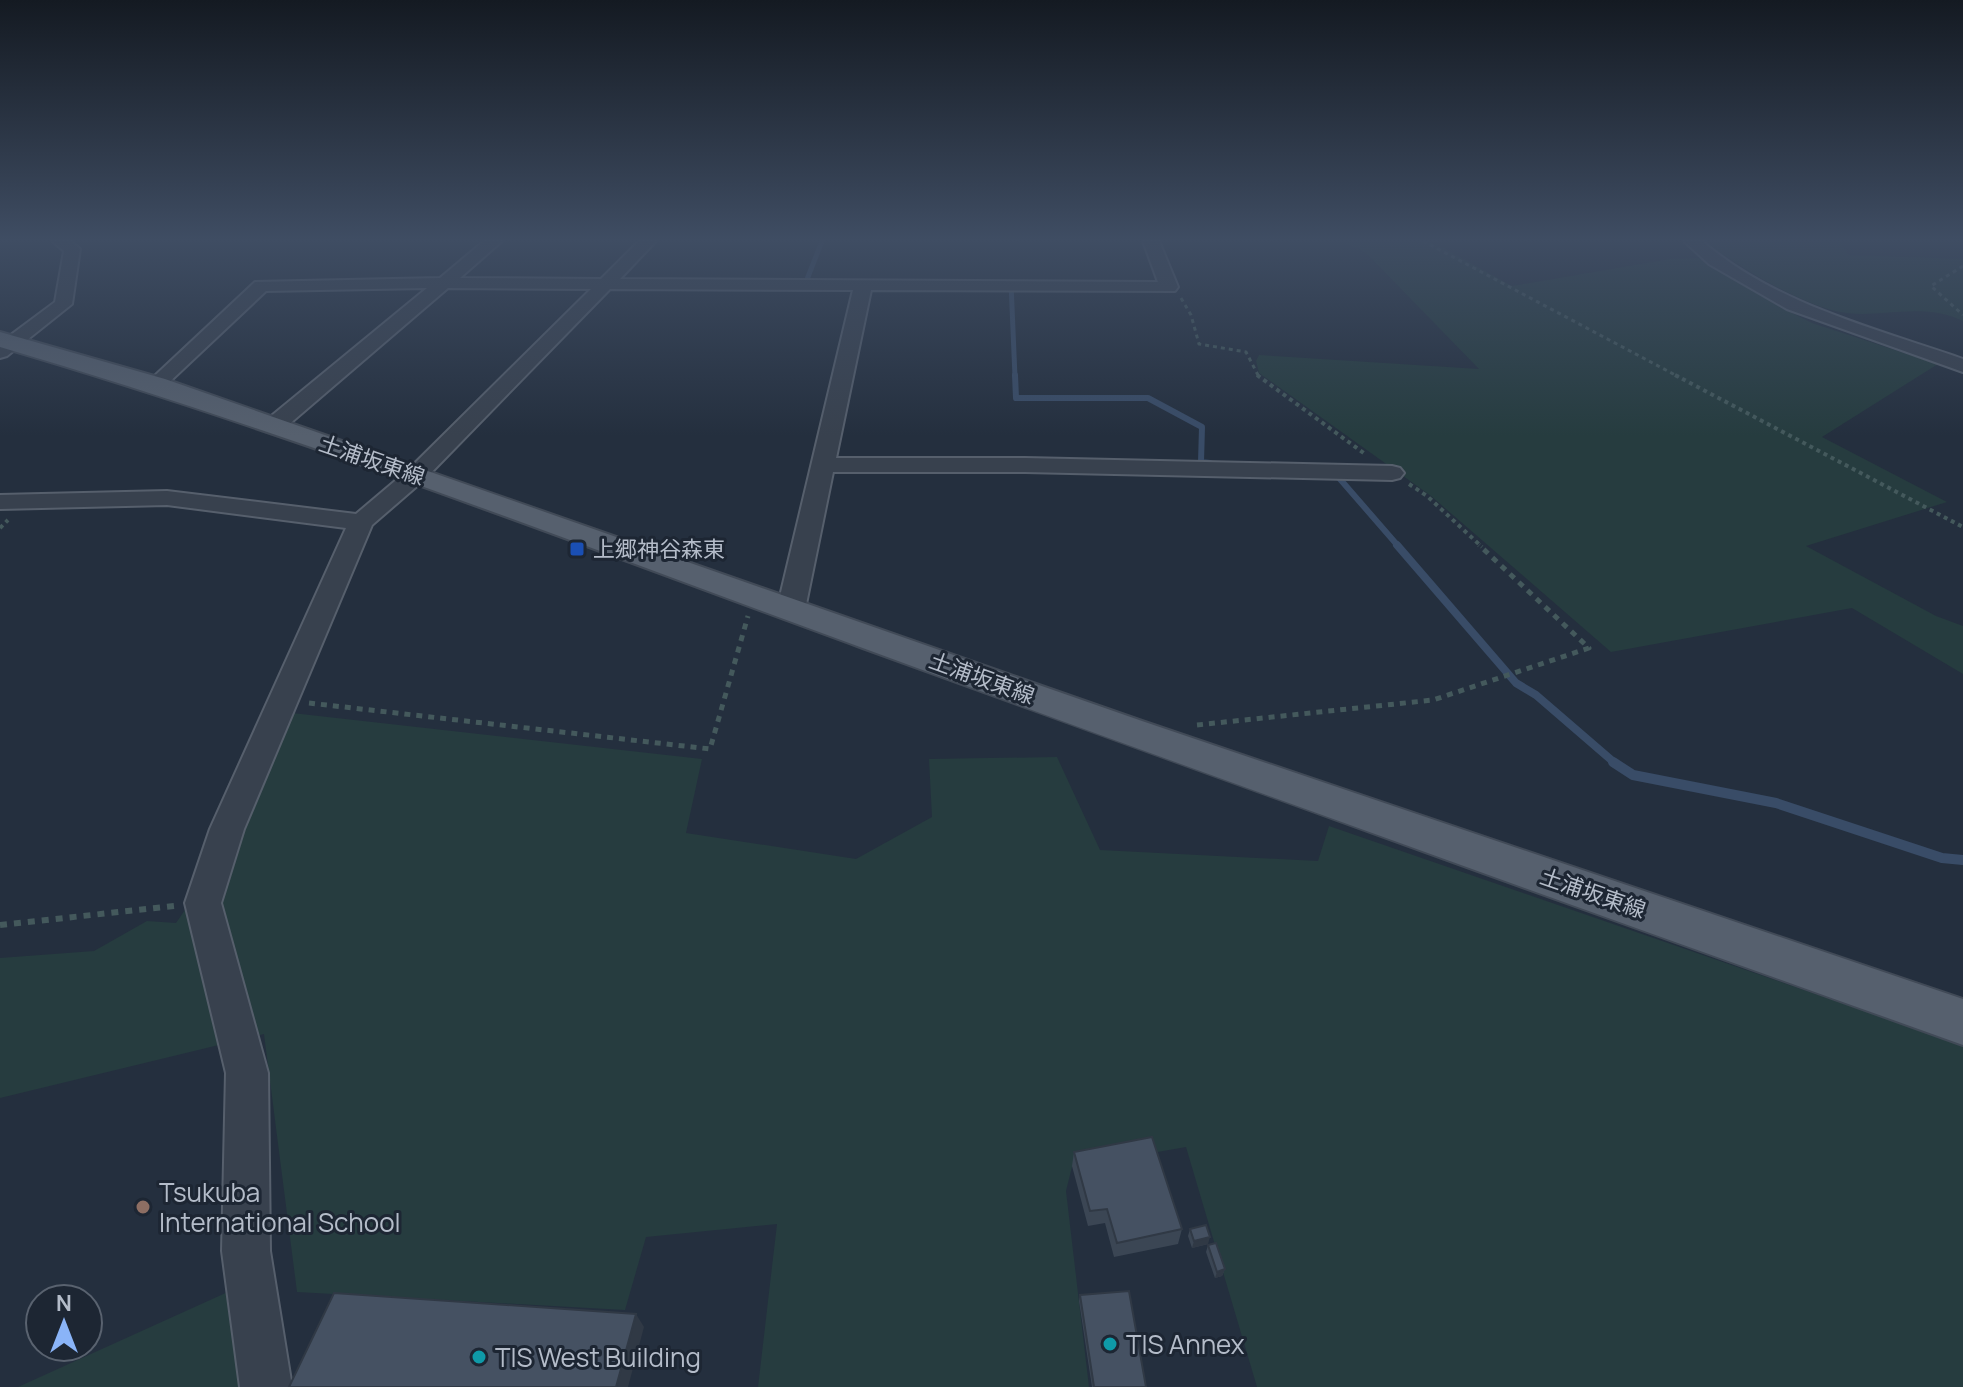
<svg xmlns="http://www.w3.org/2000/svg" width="1963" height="1387" font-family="Manrope,'Noto Sans JP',sans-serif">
<rect width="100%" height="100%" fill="#242f3e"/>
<g fill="#263c3f">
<polygon points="1337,241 1431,241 1512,286 1670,259 1699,258 1780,307 1812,323 1938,364 1822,437 1947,502 1806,546 1936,616 1963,626 1963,674 1852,608 1611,652 1431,496 1259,373 1256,361 1259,355 1479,369 1369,256 1360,249"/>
<path d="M 1703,241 L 1839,241 L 1849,255 L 1963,259 L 1963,321 C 1920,300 1876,321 1835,311 C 1792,300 1739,266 1703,241 Z"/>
<polygon points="292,713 702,759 686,833 856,859 932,817 929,759 1057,757 1100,850 1318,861 1329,826 1963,1045 1963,1387 1257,1387 1186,1147 1072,1167 1066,1191 1089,1387 758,1387 777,1224 646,1237 625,1310 297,1292 264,1034 0,1098 0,958 94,951 147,921 176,923 250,815"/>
<polygon points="263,1276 275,1387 18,1387"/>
</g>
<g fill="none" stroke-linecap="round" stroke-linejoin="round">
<g stroke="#394c67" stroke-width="5">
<polyline points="813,282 806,282 822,241"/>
<polyline points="1011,283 1015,377"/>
</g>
<g stroke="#394c67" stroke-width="6">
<polyline points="1015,375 1016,398 1148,398 1202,427 1201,462 1210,463"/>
<polyline points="1333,471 1399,547"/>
</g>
<polyline stroke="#394c67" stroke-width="8" points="1397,545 1516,683 1536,695 1616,764"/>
<polyline stroke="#394c67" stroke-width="10" points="1613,762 1633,775 1776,803 1942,858 1963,860"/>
<defs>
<g id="minor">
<polygon points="52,241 71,241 80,249 72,304 7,356 0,358 0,343 55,302 64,251"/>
<polygon points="484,241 502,241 460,278 601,279 639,241 656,241 620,279 1158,282 1143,241 1159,241 1178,287 1175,291 871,290 836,458 1025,458 1392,466 1400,468 1404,473 1400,478 1392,480 1025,472 833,472 805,609 801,615 791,617 781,615 777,609 853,290 610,289 424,480 372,525 244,829 221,903 268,1073 270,1251 292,1387 240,1387 222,1251 226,1073 185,903 210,829 346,528 167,505 0,509 0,495 167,491 356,514 408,470 591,289 448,288 280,432 272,433 261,427 264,422 427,288 266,291 163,388 149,388 146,384 255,282 440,278"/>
<path d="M 1684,241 L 1702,241 C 1775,304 1874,328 1963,359 L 1963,372 L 1787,309 L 1709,264 Z"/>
</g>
<path id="major" d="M 0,332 L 165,379 L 1142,721 L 1963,999 L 1963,1045 C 1595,913 1227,782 860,647 C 575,543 291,432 0,347 Z"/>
</defs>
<use href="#minor" stroke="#565f6c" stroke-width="4"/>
<use href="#major" stroke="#414a57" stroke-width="4"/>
<g stroke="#44595c" stroke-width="3" stroke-dasharray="4 4" stroke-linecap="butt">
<polyline points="1423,241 1679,377"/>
<polyline points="1963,266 1931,286 1963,315"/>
<polyline points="1181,298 1191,315 1199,344 1246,352 1259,377"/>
</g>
<g stroke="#44595c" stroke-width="4" stroke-dasharray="4 4" stroke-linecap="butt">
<polyline points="1257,375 1365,454"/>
<polyline points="1675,375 1963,527"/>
<polyline points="1409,484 1427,496 1482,547"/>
<polyline points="0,528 8,520"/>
</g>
<g stroke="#44595c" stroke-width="5" stroke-dasharray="6 6" stroke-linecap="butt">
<polyline points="309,703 710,749 748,616"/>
<polyline points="1197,725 1433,700 1589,648 1479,545"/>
</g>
<polyline stroke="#44595c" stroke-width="6" stroke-dasharray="7 7" stroke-linecap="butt" points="0,925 174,906"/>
<use href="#minor" fill="#38414e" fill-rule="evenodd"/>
<use href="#major" fill="#56606e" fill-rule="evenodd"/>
</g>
<g fill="#3b4654">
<polygon points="1074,1152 1182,1229 1178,1244 1114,1257 1105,1223 1088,1226 1072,1166"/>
<polygon points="1190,1229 1208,1244 1192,1248 1188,1236"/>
<polygon points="1208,1245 1225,1269 1222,1276 1215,1278 1206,1252"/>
<polygon points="1080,1295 1145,1387 1092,1387 1079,1301"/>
</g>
<g fill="#303945">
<polygon points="1210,1237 1208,1244 1192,1248 1194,1241"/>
<polygon points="1225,1269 1222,1276 1215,1278 1217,1272"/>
<polygon points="636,1314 644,1327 628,1387 616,1387"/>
</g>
<g fill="#455162" stroke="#303945" stroke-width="2">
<polygon points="1152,1137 1182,1229 1117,1243 1107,1209 1090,1211 1074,1152"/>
<polygon points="1206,1225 1210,1237 1194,1241 1190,1229"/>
<polygon points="1216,1243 1225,1269 1217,1272 1208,1245"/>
<polygon points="1129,1291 1146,1387 1094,1387 1080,1295"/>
<polygon points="334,1293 636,1314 616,1387 289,1387"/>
</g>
<linearGradient id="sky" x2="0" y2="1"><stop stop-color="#141a22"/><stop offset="0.55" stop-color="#3f4d63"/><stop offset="1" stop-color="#3f4d63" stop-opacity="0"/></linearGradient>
<rect width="1963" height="436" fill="url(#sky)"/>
<rect fill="#1a4fb4" stroke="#1d2633" stroke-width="3" x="569" y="541" width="16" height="16" rx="4"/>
<circle fill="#8d6e63" stroke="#1d2633" stroke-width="3" cx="143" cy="1207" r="8"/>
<g fill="#0f9aa8" stroke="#1d2633" stroke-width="3">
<circle cx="1110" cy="1344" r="8"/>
<circle cx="479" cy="1357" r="8"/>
</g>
<g text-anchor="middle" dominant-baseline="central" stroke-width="6" stroke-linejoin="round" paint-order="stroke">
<g font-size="22" fill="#b4bcc9" stroke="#1d2633">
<text transform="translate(372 460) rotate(19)">土浦坂東線</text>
<text transform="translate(982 678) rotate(20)">土浦坂東線</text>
<text transform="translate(1593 893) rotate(19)">土浦坂東線</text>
</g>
<g font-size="22" fill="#b4bcc9" stroke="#1d2633" text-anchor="start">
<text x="593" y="549">上郷神谷森東</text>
</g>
<g font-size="26" fill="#b4bcc9" stroke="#1d2633" text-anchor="start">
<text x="159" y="1192">Tsukuba<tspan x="159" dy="30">International School</tspan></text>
<text x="1126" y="1344">TIS Annex</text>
<text x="495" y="1357">TIS West Building</text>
</g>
</g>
<g transform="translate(64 1323)"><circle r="38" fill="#1d2633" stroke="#59626f" stroke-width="2"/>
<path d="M0-6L14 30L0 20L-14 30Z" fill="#8ab4f8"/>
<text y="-12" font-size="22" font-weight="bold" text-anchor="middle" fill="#b4bcc9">N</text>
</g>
</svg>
